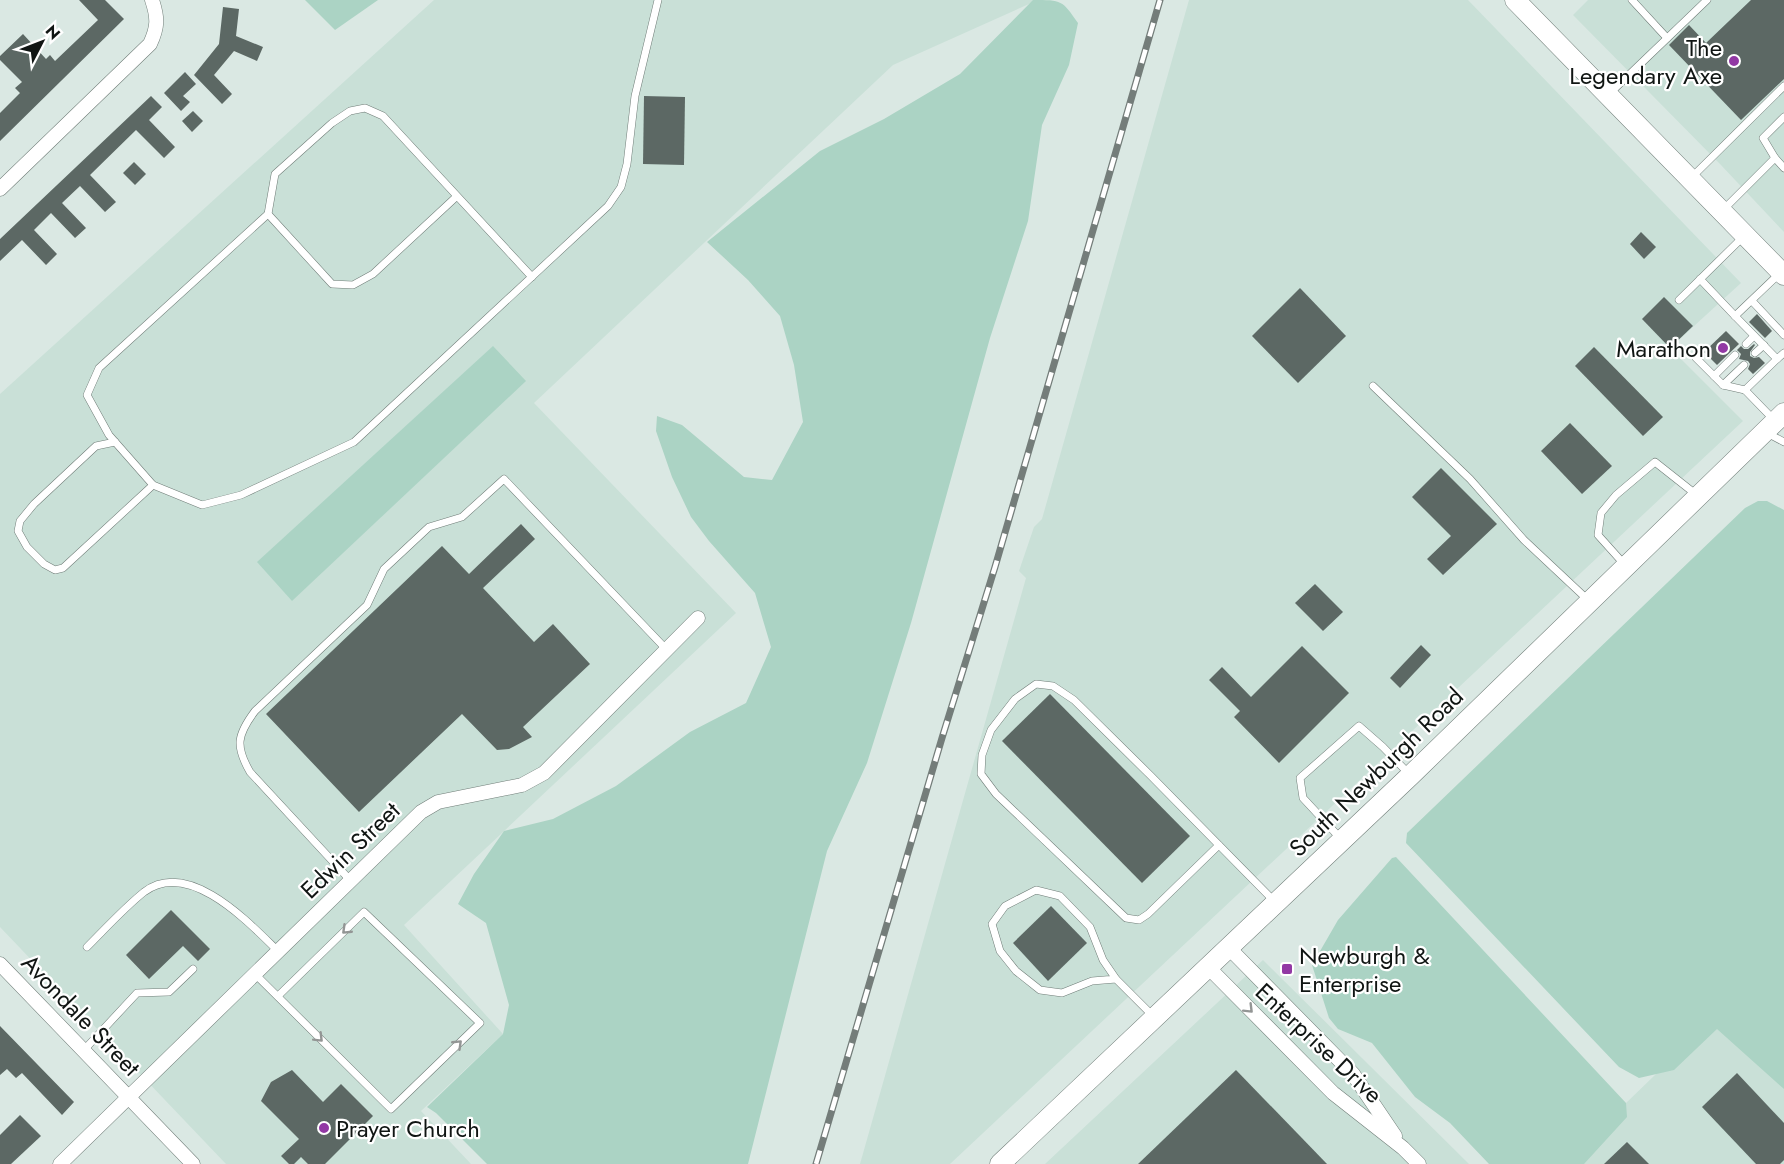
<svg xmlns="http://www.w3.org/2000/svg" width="1784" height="1164" font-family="Jost,sans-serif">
<rect width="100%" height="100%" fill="#dae8e3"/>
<g fill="#c9e0d7">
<polygon points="434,0 1038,0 893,65 534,403 736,613 404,925 503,1034 421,1111 471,1164 226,1164 0,927 0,394"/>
<polygon points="1189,0 1468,0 1741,283 1670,348 1743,421 950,1164 860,1164 1026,578 1019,571 1034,527 1042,519"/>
<polygon points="1588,0 1784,0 1784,232 1720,164 1573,15"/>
<polygon points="1263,960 1469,1164 1045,1164"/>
<polygon points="1717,1015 1784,1089 1784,1164 1563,1164"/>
</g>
<g fill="#abd3c4">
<polygon points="305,0 378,0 335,30"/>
<path d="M 1033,0 C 1062,0 1062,0 1078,23 L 1069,65 L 1042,125 L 1028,221 L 990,338 L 911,623 L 867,763 L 827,851 L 748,1164 L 487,1164 L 436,1113 L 427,1107 L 503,1034 L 509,1005 L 486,923 L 458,904 L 474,874 L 504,831 L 553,819 L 616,786 L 690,732 L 746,703 L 771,647 L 755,593 L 709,541 L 691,517 L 672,477 L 656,431 L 657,416 L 682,425 L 744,477 L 772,480 L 803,422 L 794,365 L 780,316 L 748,280 L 707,242 L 820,151 L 884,119 L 960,74 Z"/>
<polygon points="493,346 526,381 292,601 257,562"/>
<polygon points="1758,501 1767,501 1784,510 1784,1089 1717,1029 1674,1070 1639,1078 1619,1067 1406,843 1407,833 1745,508"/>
<polygon points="1396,857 1626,1103 1627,1117 1584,1164 1489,1164 1450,1123 1415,1097 1372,1043 1338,1029 1329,1018 1312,965 1338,920 1392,858"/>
</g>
<g fill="#5c6864">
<polygon points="79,0 105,0 124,19 0,141 0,113 20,93 15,88 22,82 0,60 0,56 23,34 46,59 50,55 55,61 98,20"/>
<polygon points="1751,0 1784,0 1784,79 1741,120 1669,45 1689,25 1706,43"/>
<polygon points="223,7 239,9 236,36 263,47 257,61 234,51 214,75 232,94 222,104 194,75 219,44"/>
<polygon points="185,72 196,84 183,96 190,102 181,111 164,93"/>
<polygon points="151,96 162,107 149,120 175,147 164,158 136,130 90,175 116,202 105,212 80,186 62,203 86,228 75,238 51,213 34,230 57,254 46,265 22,240 0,261 0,239"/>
<polygon points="644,96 685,97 684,165 643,164"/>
<polygon points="193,111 203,121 192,132 182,121"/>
<polygon points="134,162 146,174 135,185 123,173"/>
<polygon points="1641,232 1656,247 1644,259 1630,244"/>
<polygon points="1300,288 1346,336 1298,383 1252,336"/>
<polygon points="1664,297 1693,326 1670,348 1642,319"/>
<polygon points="1757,314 1772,331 1765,338 1749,322"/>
<polygon points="1726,331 1739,344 1717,365 1704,352"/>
<polygon points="1754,344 1755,345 1750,352 1750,356 1754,358 1759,357 1765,363 1753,374 1748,369 1750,364 1748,361 1739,359 1741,354 1737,350 1741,346 1744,349 1748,349"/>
<polygon points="1594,347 1663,417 1643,436 1575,366"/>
<polygon points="1570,423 1612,466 1582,494 1541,451"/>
<polygon points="1441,468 1497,524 1443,575 1427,559 1451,536 1412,497"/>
<polygon points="521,524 535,539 483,588 534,642 553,624 590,664 523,727 532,737 509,749 497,750 462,714 359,812 266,714 442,546 469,574"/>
<polygon points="1315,584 1343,612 1323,631 1295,603"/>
<polygon points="1421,645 1431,655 1400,688 1390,678"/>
<polygon points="1302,646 1349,693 1279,763 1234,717 1240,711 1209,680 1222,667 1251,697"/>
<polygon points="1050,694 1190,836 1142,883 1002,741"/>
<polygon points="1051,906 1087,943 1048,981 1013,943"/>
<polygon points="171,910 210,949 198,961 183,946 149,979 126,955"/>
<polygon points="0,1026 74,1102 62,1115 22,1073 16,1078 7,1069 0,1075"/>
<polygon points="292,1070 323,1102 341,1084 373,1116 325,1164 308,1164 301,1157 294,1164 289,1164 281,1156 299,1139 261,1101 271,1082"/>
<polygon points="1236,1070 1327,1164 1138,1164"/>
<polygon points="1737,1073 1784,1123 1784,1160 1780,1164 1756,1164 1702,1107"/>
<polygon points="20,1115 41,1136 11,1164 0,1164 0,1135"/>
<polygon points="1627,1142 1649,1164 1604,1164"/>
</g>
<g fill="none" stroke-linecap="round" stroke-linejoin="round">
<defs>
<g id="lane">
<polyline points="1632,0 1667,38"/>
<polyline points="1609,94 1707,0"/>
<polyline points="1784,117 1763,138 1775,158 1784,168"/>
<polyline points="1692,177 1784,86"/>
<polyline points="456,197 373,274 353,285 332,284 268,214 275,174 332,123 350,111 365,108 383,116 532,277"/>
<polyline points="1724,209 1775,158"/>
<polyline points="268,214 99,368 87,395 109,435 153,485 202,505 241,495 354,442 608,206 621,187 627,164 635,96 658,0"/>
<polyline points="1779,274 1735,316 1777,359 1784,353"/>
<polyline points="1700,279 1735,316"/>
<polyline points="1679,300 1743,237"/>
<polyline points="1752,301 1784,335"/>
<polyline points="1746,344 1754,336"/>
<polyline points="1755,353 1764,345"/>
<polyline points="1696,358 1723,385 1745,390 1777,359"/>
<polyline points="1714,376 1735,355"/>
<polyline points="1723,385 1744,365"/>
<polyline points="1373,386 1470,479 1524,540 1588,600"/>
<polyline points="1745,390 1775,421"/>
<polyline points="1767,433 1784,442"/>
<polyline points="115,442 96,446 34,504 20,521 18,531 27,547 44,564 55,570 63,568 153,485"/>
<polyline points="1624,564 1598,535 1601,513 1616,495 1655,462 1698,496"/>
<polyline points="1341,839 1303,798 1300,778 1359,726 1383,747 1410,775"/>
<polyline points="1219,845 1148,914 1139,920 1126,918 996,794 981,774 982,755 991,730 1015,699 1036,684 1053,686 1074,700 1151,776 1274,901"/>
<path d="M 350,880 L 250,772 C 235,746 237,735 255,711 L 367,605 L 384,569 L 429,527 L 462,517 L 504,479 L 666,649"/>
<path d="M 87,947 C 105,929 124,908 144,892 C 189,858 249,923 278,951"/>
<polyline points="255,974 391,1109 480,1023 364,912 278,996"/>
<polyline points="1116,979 1092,981 1062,993 1040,990 1016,971 1000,951 992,924 1005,906 1036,890 1060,896 1090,927 1103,960 1116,979 1153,1016"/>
<polyline points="84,1050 137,993 169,992 193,969"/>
</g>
<g id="street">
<path d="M 0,189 L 150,44 C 158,27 158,18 152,0"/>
<polyline points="1228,947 1353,1074 1395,1136"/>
<polyline points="0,964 193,1164"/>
<polyline points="1208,967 1333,1093 1403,1148 1419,1164"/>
<polyline points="60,1164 421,812 438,802 522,785 544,773 698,618"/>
</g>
<g id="secondary">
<polyline points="1515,0 1784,275"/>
<polyline points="1000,1164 1411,775 1784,413"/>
</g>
</defs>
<use href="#lane" stroke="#707d78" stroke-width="8"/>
<use href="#street" stroke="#707d78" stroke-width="15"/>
<use href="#secondary" stroke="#707d78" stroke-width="21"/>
<use href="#lane" stroke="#fff" stroke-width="7"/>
<use href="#street" stroke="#fff" stroke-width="14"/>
<use href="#secondary" stroke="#fff" stroke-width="20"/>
<defs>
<polyline id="rail" points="816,1164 942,738 995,567 1160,0"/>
</defs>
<use href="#rail" stroke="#747d7a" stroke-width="7"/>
<use href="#rail" stroke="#fff" stroke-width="4.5" stroke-dasharray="14" stroke-linecap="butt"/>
</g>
<defs><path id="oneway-chevron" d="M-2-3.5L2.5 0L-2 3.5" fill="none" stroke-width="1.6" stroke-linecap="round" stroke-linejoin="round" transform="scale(1.5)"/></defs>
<g stroke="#939695">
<use href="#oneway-chevron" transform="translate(346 930) rotate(136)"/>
<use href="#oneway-chevron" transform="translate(1249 1009) rotate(45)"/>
<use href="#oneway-chevron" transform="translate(319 1038) rotate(45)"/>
<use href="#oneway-chevron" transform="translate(458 1044) rotate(-44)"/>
</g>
<g fill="#9238a4" stroke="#fff" stroke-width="2">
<circle cx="1734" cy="61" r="6"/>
<circle cx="1723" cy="348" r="6"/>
<rect x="1281" y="963" width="12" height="12" rx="3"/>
<circle cx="324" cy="1128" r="6"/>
</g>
<g text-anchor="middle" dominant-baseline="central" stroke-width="4.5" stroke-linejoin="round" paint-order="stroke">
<g font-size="24" fill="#101513" stroke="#fff" text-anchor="end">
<text x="1722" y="47">The<tspan x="1722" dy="28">Legendary Axe</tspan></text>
<text x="1711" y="348">Marathon</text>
<text x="1299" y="955" text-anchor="start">Newburgh &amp;<tspan x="1299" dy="28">Enterprise</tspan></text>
<text x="336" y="1128" text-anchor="start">Prayer Church</text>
</g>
<g font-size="24" fill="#101513" stroke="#fff">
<text transform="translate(1376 772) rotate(-44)">South Newburgh Road</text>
<text transform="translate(350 850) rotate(-44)">Edwin Street</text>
<text transform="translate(81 1015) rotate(46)">Avondale Street</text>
<text transform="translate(1319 1043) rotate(43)">Enterprise Drive</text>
</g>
</g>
<g transform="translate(42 42) rotate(48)" stroke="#ffffff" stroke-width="4.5" paint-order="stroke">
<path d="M0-4.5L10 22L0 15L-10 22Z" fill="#101513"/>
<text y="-9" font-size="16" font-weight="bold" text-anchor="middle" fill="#101513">N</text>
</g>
</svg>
